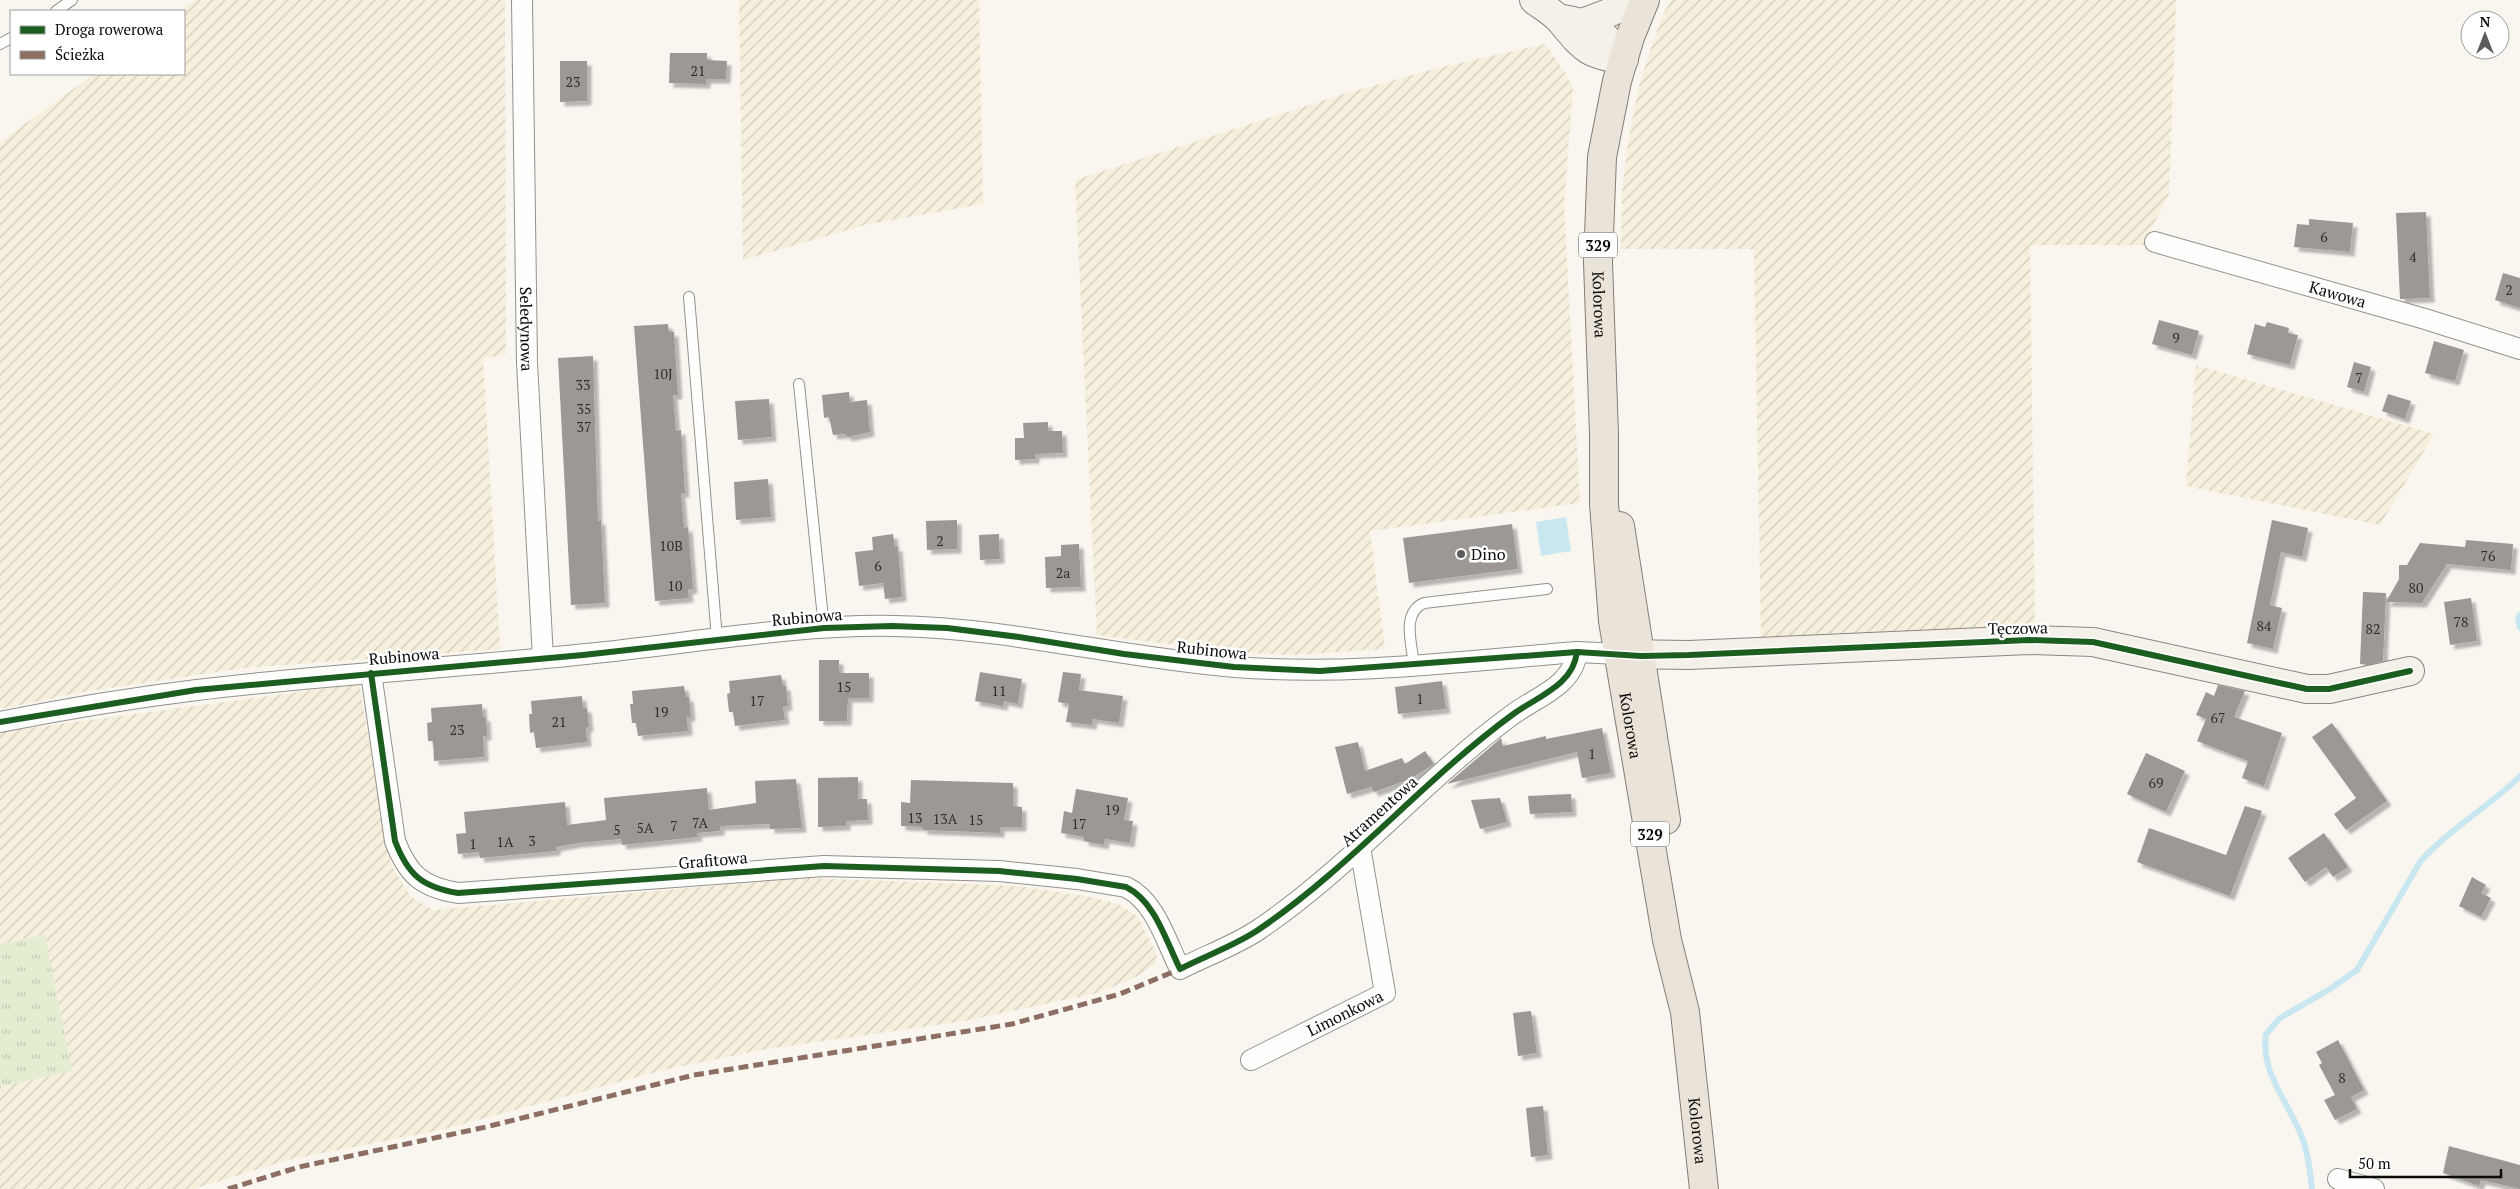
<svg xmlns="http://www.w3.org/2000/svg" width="2520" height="1189" font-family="'PT Serif',serif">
<defs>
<pattern id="farmland-furrows" width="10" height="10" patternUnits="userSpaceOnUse" patternTransform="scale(1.25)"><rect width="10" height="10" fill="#f5efdc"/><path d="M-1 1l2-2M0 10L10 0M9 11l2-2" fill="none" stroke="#d1ccbb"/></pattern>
<pattern id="grass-tufts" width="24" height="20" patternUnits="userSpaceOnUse" patternTransform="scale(1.25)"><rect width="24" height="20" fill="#e4edd0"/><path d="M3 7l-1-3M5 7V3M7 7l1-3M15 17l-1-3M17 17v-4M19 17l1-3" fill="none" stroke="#c2cab1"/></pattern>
<filter id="shadow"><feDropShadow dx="4.5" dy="4.5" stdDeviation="1" flood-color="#0004"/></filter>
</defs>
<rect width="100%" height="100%" fill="#f9f6ef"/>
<g fill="url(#farmland-furrows)">
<polygon points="196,0 505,0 506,355 483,358 500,649 244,668 83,692 0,709 0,142 94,74 184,74 184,11 181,11"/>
<polygon points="739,0 979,0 983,204 869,224 743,260"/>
<polygon points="1671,0 2176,0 2169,194 2149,233 2147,245 2030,245 2035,628 1761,637 1754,249 1621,249 1622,192 1628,141 1640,82 1661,18"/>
<polygon points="1545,44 1564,71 1573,88 1564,205 1580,503 1370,531 1385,649 1291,655 1228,652 1097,635 1075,180 1347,93 1438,68"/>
<polygon points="2196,365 2434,434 2380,525 2186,486"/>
<polygon points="359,684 391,865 411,897 433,910 807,878 1017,886 1086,896 1118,904 1137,916 1154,949 1157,957 1154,965 1136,977 1098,993 965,1021 767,1049 664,1070 441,1130 292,1159 193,1189 0,1189 0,1087 72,1071 45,935 0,944 0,732"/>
</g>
<polygon fill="url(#grass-tufts)" points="45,935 72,1071 0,1087 0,944"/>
<polygon fill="#c8e7f0" points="1566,517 1571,551 1541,556 1536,522"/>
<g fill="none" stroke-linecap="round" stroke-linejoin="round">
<g stroke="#c8e7f0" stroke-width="6">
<polyline points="2520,615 2518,618 2520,628"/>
<path d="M 2312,1189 C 2310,1174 2309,1157 2304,1143 C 2292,1105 2260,1076 2266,1034 L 2280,1018 L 2330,989 L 2357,970 L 2420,862 C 2449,829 2489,807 2520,776"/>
</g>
</g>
<g fill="#9c9995" filter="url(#shadow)">
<polygon points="670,53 707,53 707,60 727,61 726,79 706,79 706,84 669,83"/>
<polygon points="560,61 587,61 587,101 560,102"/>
<polygon points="2426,212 2430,298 2400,299 2396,213"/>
<polygon points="2309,219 2353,223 2350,252 2294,247 2297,224 2309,225"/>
<polygon points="2503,273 2520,278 2520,308 2495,300"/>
<polygon points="2159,320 2199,331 2192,355 2152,344"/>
<polygon points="2267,322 2289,328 2288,333 2298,335 2290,365 2247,354 2255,324 2265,327"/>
<polygon points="668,324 669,332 674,332 678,395 673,395 676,431 681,430 685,493 681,493 684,528 688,527 693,589 688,590 689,598 655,601 634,326"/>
<polygon points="2434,341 2464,350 2455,381 2425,373"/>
<polygon points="593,356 598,521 601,520 605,603 571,605 558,358"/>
<polygon points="2354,362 2371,367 2364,392 2347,387"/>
<polygon points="849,392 850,402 867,400 870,432 848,437 845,434 833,435 829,417 824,418 822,395"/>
<polygon points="2388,394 2411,401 2405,419 2382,411"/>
<polygon points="769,399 772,437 738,440 735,401"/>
<polygon points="1048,422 1048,431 1062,431 1063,453 1035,454 1035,459 1015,460 1015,438 1024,438 1023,423"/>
<polygon points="768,479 771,517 736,520 734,482"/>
<polygon points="957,520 957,549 927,550 926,521"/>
<polygon points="2272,520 2308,528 2302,557 2281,552 2270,605 2282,608 2273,649 2247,643"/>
<polygon points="1512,524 1518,569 1409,583 1403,538"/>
<polygon points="893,534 895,547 898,547 902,597 885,599 883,583 859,586 855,552 873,550 872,537"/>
<polygon points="999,534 1000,559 980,560 979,535"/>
<polygon points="2466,540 2513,544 2511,570 2447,564 2422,603 2386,602 2399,579 2399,565 2407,565 2420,543 2465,547"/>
<polygon points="1079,544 1081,587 1046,588 1045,557 1061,556 1061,545"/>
<polygon points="2363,592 2386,593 2383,661 2367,665 2360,664"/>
<polygon points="2471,598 2477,641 2450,645 2444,602"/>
<polygon points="819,660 839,660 839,673 869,673 869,698 848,698 847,721 819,721"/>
<polygon points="980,672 1022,679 1018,704 1004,701 1003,706 975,701"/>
<polygon points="1063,672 1081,674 1079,690 1123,696 1119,723 1093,719 1092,725 1066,722 1069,704 1058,702"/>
<polygon points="781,675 783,686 786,686 788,706 783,707 785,720 735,726 733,712 729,712 727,694 730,693 729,681"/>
<polygon points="1442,681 1446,709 1398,714 1395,687"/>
<polygon points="2218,685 2245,691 2234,717 2282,733 2264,786 2242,778 2248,761 2197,741 2206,719 2196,715 2206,692 2214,696"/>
<polygon points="684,686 686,697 689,697 691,717 687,717 688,731 638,736 636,723 632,723 630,704 633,704 632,691"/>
<polygon points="582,696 583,708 587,708 589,727 586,728 587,742 536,748 534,732 530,733 529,714 532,714 531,701"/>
<polygon points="482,704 483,717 486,717 487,736 483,736 484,757 434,761 433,741 428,741 427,723 432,722 431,708"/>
<polygon points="2332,723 2387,801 2346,830 2334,814 2356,798 2312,737"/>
<polygon points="1602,728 1611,773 1582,778 1577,752 1447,784 1501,738 1503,746 1546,736 1546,739"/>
<polygon points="1358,742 1365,771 1402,758 1405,764 1425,751 1434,764 1410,779 1374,792 1371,787 1347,794 1335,747"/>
<polygon points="2146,753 2185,771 2166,812 2127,794"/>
<polygon points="858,777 858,799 867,799 868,820 846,821 846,826 818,827 818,778"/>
<polygon points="796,779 802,828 770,829 770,824 720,826 720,831 697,833 698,837 622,845 621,839 578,843 556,847 556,851 480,858 479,852 458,854 456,834 466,833 464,812 565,802 567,825 606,820 604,798 707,788 709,810 756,803 755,781"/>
<polygon points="911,780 1013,783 1013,806 1022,807 1022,827 1000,827 1000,833 923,830 923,827 901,826 901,802 910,803"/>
<polygon points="1076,789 1128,798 1124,820 1133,821 1130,843 1105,839 1104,845 1084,841 1084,837 1061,833 1064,811 1072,813"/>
<polygon points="1571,794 1572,812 1530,814 1528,796"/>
<polygon points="1500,798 1507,822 1480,829 1471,800"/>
<polygon points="2245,806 2262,811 2230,896 2137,862 2149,828 2226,855"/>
<polygon points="2324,833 2348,867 2333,877 2326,867 2305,882 2288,858"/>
<polygon points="2472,877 2486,885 2481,893 2491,898 2481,917 2459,906"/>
<polygon points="1531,1011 1537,1053 1518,1056 1513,1013"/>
<polygon points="2338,1040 2364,1090 2351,1097 2357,1109 2335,1120 2324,1100 2335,1095 2319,1065 2322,1063 2316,1052"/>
<polygon points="1543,1106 1548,1155 1531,1157 1526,1108"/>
<polygon points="2449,1146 2520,1165 2520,1189 2481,1180 2479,1186 2443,1173"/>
</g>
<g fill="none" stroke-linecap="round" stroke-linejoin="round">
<defs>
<g id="lane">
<polyline points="56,11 72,0"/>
<polyline points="0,44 11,38"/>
<polyline points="689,297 717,639"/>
<polyline points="799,384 824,628"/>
<path d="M 1414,665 C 1412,644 1401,613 1424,603 L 1547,589"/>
</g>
<g id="street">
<path id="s1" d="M 522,0 L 527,363 L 543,658"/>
<path id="s2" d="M 2155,242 L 2425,319 L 2520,349"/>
<path d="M 371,673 L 395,841 C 408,875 422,887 458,893 L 824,866 L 999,871 L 1077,879 L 1126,887 C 1155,901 1166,941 1180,969 C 1205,956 1234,946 1258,930 C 1350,868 1422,781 1512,715 C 1536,697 1573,686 1577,652"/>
<path d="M 0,722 C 65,709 131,698 197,690 C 326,674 456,668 586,654 C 688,644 792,624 895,626 C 1010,628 1121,658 1235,667 C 1349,676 1464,661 1577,652 L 1619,654"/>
<path id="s3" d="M 1251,1060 L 1385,993 L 1360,847"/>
<polyline points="2338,1179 2374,1189"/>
</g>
<g id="secondary">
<path d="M 1534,0 C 1542,6 1552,12 1559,19 C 1582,46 1586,56 1624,59"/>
<path d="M 1558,18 C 1592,23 1603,31 1624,59"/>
<polyline points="1582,23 1611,12 1633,0"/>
<polyline points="1619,654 1689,655 2029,640 2093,642 2307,689 2329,689 2410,671"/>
</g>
<g id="primary">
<path id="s4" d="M 1645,0 L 1630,37 L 1617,81 L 1602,157 L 1598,262 L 1604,434 L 1604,504 L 1613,621 L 1667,940 L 1685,1012 L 1704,1189"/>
<polyline points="1620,526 1666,820"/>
</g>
</defs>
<use href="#lane" stroke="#92918e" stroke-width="12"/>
<use href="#street" stroke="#92918e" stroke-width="22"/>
<use href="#secondary" stroke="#898784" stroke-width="30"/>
<use href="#primary" stroke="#7f7e7b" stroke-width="30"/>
<use href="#lane" stroke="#fefefd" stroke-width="10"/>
<use href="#street" stroke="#fefefd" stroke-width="20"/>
<use href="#secondary" stroke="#f4f1e8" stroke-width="28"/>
<use href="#primary" stroke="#eae3d8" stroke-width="28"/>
<polyline stroke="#8d6e63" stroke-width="5" stroke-dasharray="10 5" stroke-linecap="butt" points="228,1189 299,1167 486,1127 694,1075 1012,1024 1120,994 1180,969"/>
<defs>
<g id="cycleway">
<path d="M 371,673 L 395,841 C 408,875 422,887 458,893 L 824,866 L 999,871 L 1077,879 L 1126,887 C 1155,901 1166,941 1180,969 C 1205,956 1234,946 1258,930 C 1350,868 1422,781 1512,715 C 1536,697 1573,686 1577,652"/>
<polyline points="0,722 196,690 583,655 824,628 892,626 947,628 1019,637 1124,654 1234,667 1320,671 1577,652 1641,656 1689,655 2029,640 2093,642 2307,689 2329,689 2410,671"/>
</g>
</defs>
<use href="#cycleway" stroke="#fff" stroke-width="9"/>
<use href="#cycleway" stroke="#1b5e20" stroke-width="6"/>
</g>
<circle fill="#5e5d5b" stroke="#fff" stroke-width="2" cx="1461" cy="554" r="5"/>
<g text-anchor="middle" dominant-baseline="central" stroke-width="5" stroke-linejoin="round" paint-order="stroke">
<g font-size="14" fill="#2f2e2e">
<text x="698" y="70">21</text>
<text x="573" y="81">23</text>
<text x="2324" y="236">6</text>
<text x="2413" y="256">4</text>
<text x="2509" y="289">2</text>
<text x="2176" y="337">9</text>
<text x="663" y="373">10J</text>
<text x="2359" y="377">7</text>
<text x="583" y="384">33</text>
<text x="584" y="408">35</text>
<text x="584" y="426">37</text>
<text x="940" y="540">2</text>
<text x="671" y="545">10B</text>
<text x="2488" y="555">76</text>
<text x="878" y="565">6</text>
<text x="1063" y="572">2a</text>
<text x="675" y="585">10</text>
<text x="2416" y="587">80</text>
<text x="2461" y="621">78</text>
<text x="2264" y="625">84</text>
<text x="2373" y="628">82</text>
<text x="844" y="686">15</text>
<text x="999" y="690">11</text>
<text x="1420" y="698">1</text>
<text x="757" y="700">17</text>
<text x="661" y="711">19</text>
<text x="2218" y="717">67</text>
<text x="559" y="721">21</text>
<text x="457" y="729">23</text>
<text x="1592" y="753">1</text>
<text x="2156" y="782">69</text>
<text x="1112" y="809">19</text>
<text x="915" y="817">13</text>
<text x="945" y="818">13A</text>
<text x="976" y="819">15</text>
<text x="700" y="822">7A</text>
<text x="1079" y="823">17</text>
<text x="674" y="825">7</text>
<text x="645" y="827">5A</text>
<text x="617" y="829">5</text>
<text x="532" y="840">3</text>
<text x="505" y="841">1A</text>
<text x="473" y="843">1</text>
<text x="2342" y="1077">8</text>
</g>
<g fill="#fff" stroke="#545454" stroke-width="1">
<rect x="1579" y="232.5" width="38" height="25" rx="4"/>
<rect x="1631" y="821.5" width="38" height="25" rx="4"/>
</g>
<g font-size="15" font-weight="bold" fill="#0b0b0b">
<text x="1598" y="245">329</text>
<text x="1650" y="834">329</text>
</g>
<g font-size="16" fill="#0b0b0b" stroke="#fff">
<text stroke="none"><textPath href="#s2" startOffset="190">Kawowa</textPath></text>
<text stroke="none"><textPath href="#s4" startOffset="311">Kolorowa</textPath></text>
<text stroke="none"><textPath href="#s1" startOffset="329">Seledynowa</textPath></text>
<text transform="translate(807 617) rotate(-5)">Rubinowa</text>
<text transform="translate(2018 628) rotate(-1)">Tęczowa</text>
<text transform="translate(1212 650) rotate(6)">Rubinowa</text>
<text transform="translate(404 656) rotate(-5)">Rubinowa</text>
<text stroke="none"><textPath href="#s4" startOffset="734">Kolorowa</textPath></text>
<text transform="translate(1379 811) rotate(-42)">Atramentowa</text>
<text transform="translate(713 860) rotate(-5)">Grafitowa</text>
<text stroke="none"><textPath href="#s3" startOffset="105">Limonkowa</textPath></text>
<text stroke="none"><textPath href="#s4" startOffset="1145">Kolorowa</textPath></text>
</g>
<g font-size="16" fill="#0b0b0b" stroke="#fff" text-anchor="start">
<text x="1471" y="554">Dino</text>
</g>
</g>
<rect x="10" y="10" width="175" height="65" fill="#ffffff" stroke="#9d9d9d"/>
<rect x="20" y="26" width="25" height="8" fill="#1b5e20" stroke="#9d9d9d"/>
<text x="55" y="35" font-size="15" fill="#0b0b0b">Droga rowerowa</text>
<rect x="20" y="51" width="25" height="8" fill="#8d6e63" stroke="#9d9d9d"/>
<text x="55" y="60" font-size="15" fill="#0b0b0b">Ścieżka</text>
<g transform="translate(2485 35)"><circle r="24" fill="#ffffff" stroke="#9d9d9d"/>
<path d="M0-4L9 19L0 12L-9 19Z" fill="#5e5d5b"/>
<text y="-8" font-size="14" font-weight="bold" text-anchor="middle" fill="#0b0b0b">N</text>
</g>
<path d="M2350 1169v8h151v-8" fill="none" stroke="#0b0b0b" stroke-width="2.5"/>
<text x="2358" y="1169" font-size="15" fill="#0b0b0b" stroke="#ffffff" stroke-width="4" paint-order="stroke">50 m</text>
</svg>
